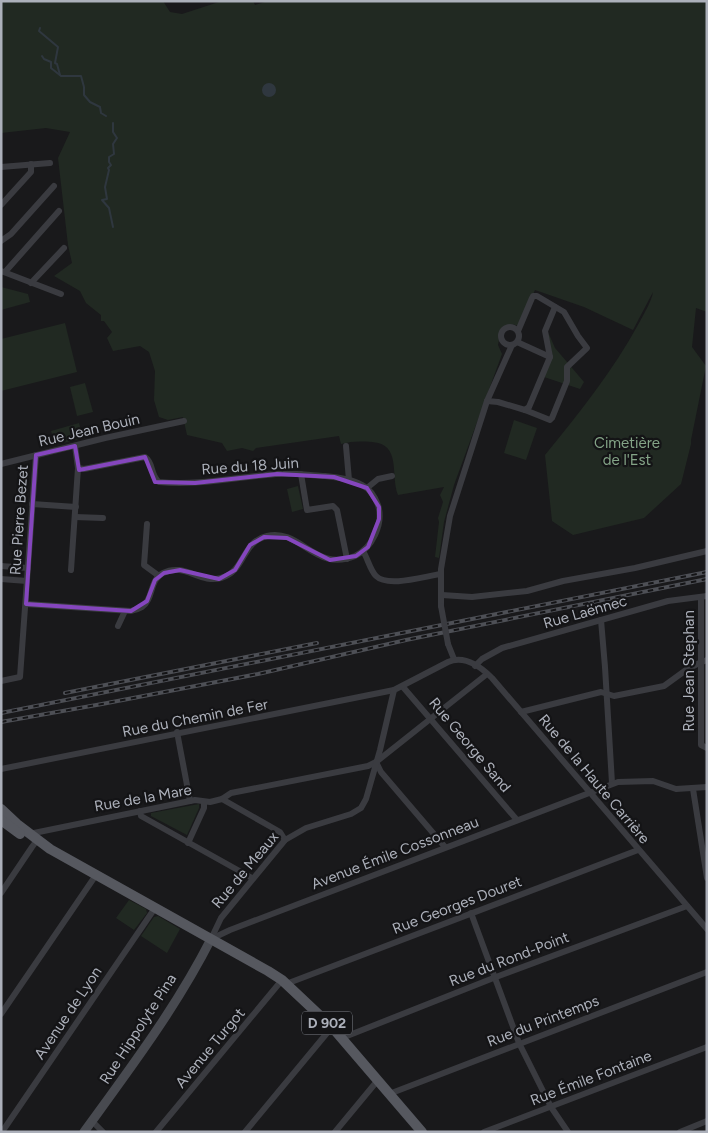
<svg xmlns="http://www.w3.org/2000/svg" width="708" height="1133" font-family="Figtree,sans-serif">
<rect width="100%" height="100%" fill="#19191b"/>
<g fill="#212922">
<path d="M 1,1 L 163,1 L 170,12 L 182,14 L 222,1 L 253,1 L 255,5 L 268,1 L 707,1 L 707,312 L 696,308 L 692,347 L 706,366 L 691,440 L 691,444 L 681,484 L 644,518 L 573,535 L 552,521 L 545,455 C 579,413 613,371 639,323 C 644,314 652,300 653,292 L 633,330 L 584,307 L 535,290 L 519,326 L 511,324 L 500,334 L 498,345 L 502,354 L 454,485 L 444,522 L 439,558 L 435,557 L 439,522 L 438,518 L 443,502 L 440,495 L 444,487 L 398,495 C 390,475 402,444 372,442 C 360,441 352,441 341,444 L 339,436 L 256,448 L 253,451 L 242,448 L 227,451 L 222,443 L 187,435 L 183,417 L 168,420 L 159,417 L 154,400 L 155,371 L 149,352 L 140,346 L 113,351 L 107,338 L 112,332 L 104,321 L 101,321 L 101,315 L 86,303 L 80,291 L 54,276 L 72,263 L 68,245 L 58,158 L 70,132 L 46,128 L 1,133 Z"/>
<polygon points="1,287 28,294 30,302 1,310"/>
<polygon points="65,323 77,372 1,391 1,339"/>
<polygon points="548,332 555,348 584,382 580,389 544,377 552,357"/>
<polygon points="85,383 93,412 77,416 70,387"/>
<polygon points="514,420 537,428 526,460 504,453"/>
<polygon points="79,423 83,438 55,445 51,431"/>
<polygon points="298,486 303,509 292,512 287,489"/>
<polygon points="199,804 199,808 187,835 151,816 151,813"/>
<polygon points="129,900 146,909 147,913 134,930 116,918"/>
<polygon points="158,916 180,929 167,953 141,936 154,917"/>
</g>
<circle fill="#2f373f" cx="269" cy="90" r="7"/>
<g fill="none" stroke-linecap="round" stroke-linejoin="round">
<g stroke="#2f373f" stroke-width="2">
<polyline points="40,28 39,31 58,47 55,63 57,64 60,75"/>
<polyline points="42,56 44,59 51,62 51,68 61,76 81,76 84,87 84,95 90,102 100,107 101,113 106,116"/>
<polyline points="113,123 113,132 117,138 113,144 114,154 109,157 109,162 111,165 108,168 109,170 105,187 107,199 102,200 109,208 113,227"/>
</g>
<g stroke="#3a3b40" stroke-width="6">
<polyline points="1,167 50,163"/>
<polyline points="1,205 31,172 31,164"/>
<polyline points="1,241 11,234 54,186"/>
<polyline points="1,271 61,294"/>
<polyline points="5,272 59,211"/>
<polyline points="31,283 64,248"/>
<circle cx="510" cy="336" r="9"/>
<polyline points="517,342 550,357"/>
<polyline points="487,401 498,402 525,410 550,420 552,418 567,381 567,367 587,348 578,336 564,312 537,296 533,296 532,298 518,331"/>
<polyline points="525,410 529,407 550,357 545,331 555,307"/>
<polyline points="346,446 349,480"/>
<polyline points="1,464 105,438 184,421"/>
<polyline points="301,474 307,510 333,506 337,510 347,559"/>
<polyline points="367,488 378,479 392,476"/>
<polyline points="32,504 76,507"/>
<polyline points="75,517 103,518"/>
<polyline points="147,524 144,565 159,576"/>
<path d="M 363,551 C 368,559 370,570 376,576 C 388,588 425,576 441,574"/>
<polyline points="1,566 28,568"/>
<polyline points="71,570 78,468"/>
<polyline points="1,579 27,581"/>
<polyline points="442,595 472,597 527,591 563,581 635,568 707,551"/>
<polyline points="701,597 701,745 707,748"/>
<path d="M 26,604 L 131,611 C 134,610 139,609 142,607 C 154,599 149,580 163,573 C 184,562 200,584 221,578 C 246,571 241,542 267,536 C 301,528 315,573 355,556 C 372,548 384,524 378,505 C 375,497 370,489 362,485 C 352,479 336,477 325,476 C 309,475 292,473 276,474 C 237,477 198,486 159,482 C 150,475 154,463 145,457 L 84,469 L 78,468 L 75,446"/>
<polyline points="441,606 441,569 450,516 487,401 512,345"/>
<polyline points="601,620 605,667 612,783"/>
<polyline points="118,626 125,611"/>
<polyline points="448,644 454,659"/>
<polyline points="475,666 482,659 502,648 668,601 707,596"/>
<polyline points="1,681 20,677 36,455"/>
<polyline points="403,687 517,820"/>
<polyline points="521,712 601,692 614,696 664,686 686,670 697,664 707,660"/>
<polyline points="177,732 190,801"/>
<polyline points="376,762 381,772 445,847"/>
<path d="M 1,769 L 394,690 L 448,662 C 464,655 481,667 492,678 L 707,929"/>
<polyline points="693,789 707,878"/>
<polyline points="222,799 280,832 285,840"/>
<polyline points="140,811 141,816 252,878"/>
<polyline points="29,834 195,800 210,802 222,799 231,793 368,766 376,762 487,674"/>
<polyline points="188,843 204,808 204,802"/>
<polyline points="1,893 32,847 35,843 34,837"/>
<polyline points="471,913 519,1043 551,1107 568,1132"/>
<polyline points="211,939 230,930 618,782 653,781 676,789 707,787"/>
<polyline points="211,939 221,918 285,840 306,828 351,814 361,808 366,799 380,750 394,690"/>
<polyline points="286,984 638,850"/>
<polyline points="1,1014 96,875"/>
<polyline points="342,1038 496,977 687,906"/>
<polyline points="389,1094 707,972"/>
<polyline points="92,1121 103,1132"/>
<polyline points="2,1132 155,908"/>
<polyline points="156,1132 282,980"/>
<polyline points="245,1132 332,1027"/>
<polyline points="335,1132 378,1080"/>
<polyline points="484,1132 707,1047"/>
<polyline points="680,1132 707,1121"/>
</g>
<path stroke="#484a50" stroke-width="9" d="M 84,1132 C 129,1070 176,1008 211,939"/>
<g stroke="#56585f" stroke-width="10">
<polyline points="1,809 17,824 50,849 268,971 282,980 332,1027 422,1132"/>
<polyline points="1,820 20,834"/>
</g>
<defs>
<g id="rail">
<polyline points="65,693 317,643"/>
<polyline points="1,713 707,572"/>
<polyline points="1,722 102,704 258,674 406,640 707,579"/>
</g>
</defs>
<use href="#rail" stroke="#4d4f55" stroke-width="4"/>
<use href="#rail" stroke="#141416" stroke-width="2" stroke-dasharray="5.5" stroke-linecap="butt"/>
<polyline stroke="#3a3b40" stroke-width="6" points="441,606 448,644"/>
</g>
<path fill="none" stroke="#8546be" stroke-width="4" stroke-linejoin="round" d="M 75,446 L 79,470 L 145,457 L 155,482 L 195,483 L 277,474 L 334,477 L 367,488 L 379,507 L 379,519 L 368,547 L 356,556 L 330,560 L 287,538 L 264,537 L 250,545 L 235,570 L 219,579 L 180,570 L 164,573 L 155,580 L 147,601 L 131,611 L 26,604 L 36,455 Z"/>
<g text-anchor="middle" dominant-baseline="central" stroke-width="4.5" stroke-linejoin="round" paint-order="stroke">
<rect fill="#141416" stroke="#7e8189" stroke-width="1" x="302" y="1011.5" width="50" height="23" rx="4"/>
<g font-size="14" font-weight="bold" fill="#acb0ba">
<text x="327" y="1023">D 902</text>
</g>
<g font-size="15" fill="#acb0ba" stroke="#141416">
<text transform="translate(89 430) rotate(-13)">Rue Jean Bouin</text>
<text transform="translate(250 466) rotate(-4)">Rue du 18 Juin</text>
<text transform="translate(19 520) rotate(-86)">Rue Pierre Bezet</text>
<text transform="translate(585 612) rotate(-16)">Rue Laënnec</text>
<text transform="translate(689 671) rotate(-90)">Rue Jean Stephan</text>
<text transform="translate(195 718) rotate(-11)">Rue du Chemin de Fer</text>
<text transform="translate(470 745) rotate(50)">Rue George Sand</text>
<text transform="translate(594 779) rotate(50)">Rue de la Haute Carrière</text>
<text transform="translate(143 798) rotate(-10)">Rue de la Mare</text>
<text transform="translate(395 853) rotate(-21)">Avenue Émile Cossonneau</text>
<text transform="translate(245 870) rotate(-50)">Rue de Meaux</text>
<text transform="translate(457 905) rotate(-21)">Rue Georges Douret</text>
<text transform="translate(509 959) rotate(-21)">Rue du Rond-Point</text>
<text transform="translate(68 1013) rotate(-56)">Avenue de Lyon</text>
<text transform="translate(543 1021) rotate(-21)">Rue du Printemps</text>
<text transform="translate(138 1029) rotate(-57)">Rue Hippolyte Pina</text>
<text transform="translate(210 1048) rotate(-50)">Avenue Turgot</text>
<text transform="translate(591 1078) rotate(-21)">Rue Émile Fontaine</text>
</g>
<g font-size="15" fill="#84a487" stroke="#141416">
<text x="627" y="443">Cimetière<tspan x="627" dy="17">de l'Est</tspan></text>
</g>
</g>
<rect width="708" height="1133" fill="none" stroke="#acb0ba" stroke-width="5"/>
</svg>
